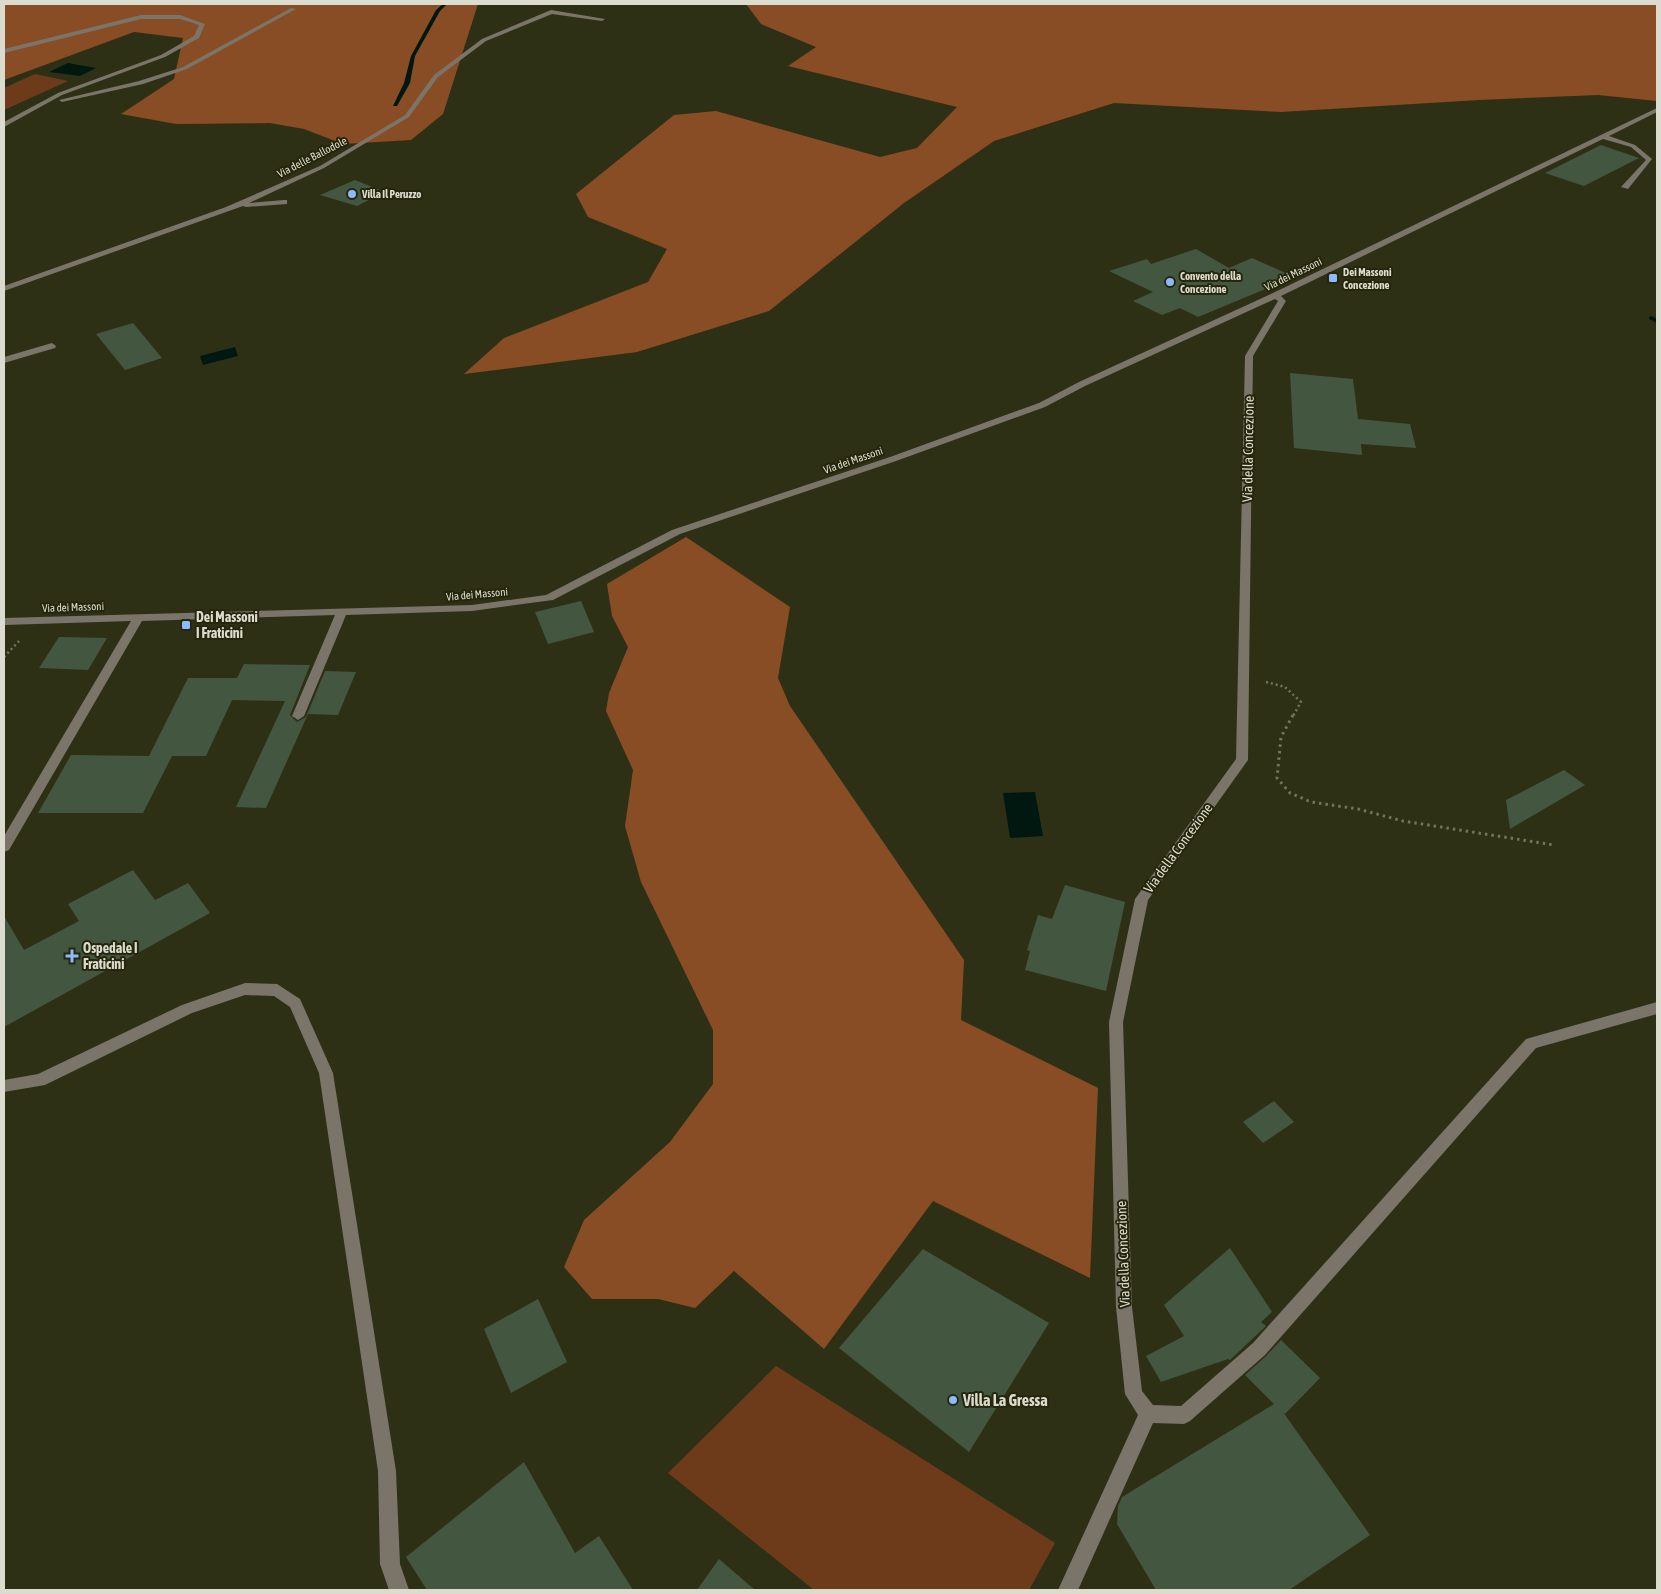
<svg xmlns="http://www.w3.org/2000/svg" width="1661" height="1594" font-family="'Asap Condensed',sans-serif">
<rect width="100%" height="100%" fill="#2e3016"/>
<g fill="#6d3b19">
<polygon points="35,74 68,81 4,110 4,88"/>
<polygon points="776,1366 1055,1543 1029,1590 814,1590 668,1473"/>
</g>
<g fill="#884d25">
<polygon points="4,4 478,4 443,114 411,140 343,144 304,129 270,123 176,124 121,114 174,79 183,38 134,32 4,80"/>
<polygon points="746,4 1657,4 1657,101 1598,95 1479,100 1281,112 1114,103 994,141 904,203 769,311 637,352 464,374 504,338 648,282 667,249 588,217 576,194 674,115 716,111 880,157 917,148 957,107 788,66 816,47 761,24"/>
<polygon points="686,537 790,607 778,678 790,706 964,960 961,1020 1098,1088 1090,1278 933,1201 824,1349 734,1271 695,1308 658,1299 592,1299 564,1267 584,1220 670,1142 713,1084 713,1030 641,882 625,826 633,770 606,711 609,693 628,647 612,616 607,584"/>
</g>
<g fill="#001810">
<polygon points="68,63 96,68 80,76 49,72"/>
<polygon points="235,347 238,356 203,365 200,356"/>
<polygon points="1035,792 1043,836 1010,838 1003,793"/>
</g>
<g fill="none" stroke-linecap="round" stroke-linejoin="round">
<g fill="#001810" fill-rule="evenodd">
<polygon points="443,4 447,4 440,11 415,56 410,83 397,106 393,106 404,83 411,56 436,10"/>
<polygon points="1651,316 1657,319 1657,323 1649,319 1649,317"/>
</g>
</g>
<g fill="#435640">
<polygon points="1601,145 1639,158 1584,186 1545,173"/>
<polygon points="355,180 385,192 357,206 320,195"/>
<polygon points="1196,249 1229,268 1252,258 1290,275 1268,288 1198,317 1180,308 1162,315 1133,301 1153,292 1109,271 1147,259 1151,264"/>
<polygon points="133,323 162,358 125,370 96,334"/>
<polygon points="1290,373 1353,379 1358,419 1410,424 1416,448 1361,444 1362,455 1294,448"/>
<polygon points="581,601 594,632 548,644 535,612"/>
<polygon points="59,637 107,638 88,670 39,668"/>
<polygon points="244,664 310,665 290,715 297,722 306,717 325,671 356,672 338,715 308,714 266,808 236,807 285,701 232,700 206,756 172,756 143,813 38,813 71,755 149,756 188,678 237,678"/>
<polygon points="1564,770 1585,785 1510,829 1506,800"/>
<polygon points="133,870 155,900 188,883 210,913 4,1027 4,916 24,950 79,921 68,904"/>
<polygon points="1065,885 1125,902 1106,991 1025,970 1030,951 1027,950 1038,915 1052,919"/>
<polygon points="1274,1101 1294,1122 1263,1143 1243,1122"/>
<polygon points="1230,1248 1272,1312 1261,1322 1266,1326 1230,1360 1228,1359 1161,1382 1146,1356 1184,1336 1164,1305"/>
<polygon points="923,1249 1049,1323 969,1452 839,1348"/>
<polygon points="538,1299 567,1362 511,1393 484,1329"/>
<polygon points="1281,1340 1320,1378 1285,1414 1283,1412 1370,1535 1289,1590 1156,1590 1117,1524 1118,1506 1122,1497 1274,1404 1245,1375 1266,1356"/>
<polygon points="524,1462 575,1553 599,1536 633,1590 427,1590 406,1557"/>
<polygon points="719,1559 755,1590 697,1590"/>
</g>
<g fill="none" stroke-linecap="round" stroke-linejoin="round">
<g stroke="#72735e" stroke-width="2.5" stroke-dasharray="2 3" stroke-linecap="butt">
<polyline points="4,657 19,641"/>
<polyline points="1266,682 1285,687 1301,702 1293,716"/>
</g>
<polyline stroke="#72735e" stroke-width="3" stroke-dasharray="2.5 4" stroke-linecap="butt" points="1293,715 1281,737 1277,778 1290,793 1311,802 1358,809 1403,821 1554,845"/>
<g fill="#7b7469" fill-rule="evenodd">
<polygon points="291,8 296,9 187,69 143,84 62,102 59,100 139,81 183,67"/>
<polygon points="551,10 605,19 602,21 552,14 486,41 438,77 409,117 324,168 249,203 284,200 287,200 287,204 246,207 243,206 4,291 4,286 226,207 320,166 405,115 434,75 482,39"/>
<polygon points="141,15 180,15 205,24 199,38 165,57 62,95 4,127 4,122 58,93 161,55 194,36 199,25 180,19 141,19 4,53 4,49"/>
<polygon points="1657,108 1657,112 1609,136 1635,145 1652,159 1628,189 1621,187 1646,160 1631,147 1603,139 1281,296 1286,301 1253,356 1248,760 1148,900 1123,1022 1132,1307 1142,1391 1153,1405 1181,1406 1253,1343 1526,1039 1657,1002 1657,1014 1536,1048 1265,1355 1190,1421 1184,1424 1153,1423 1078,1590 1058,1590 1138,1415 1125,1394 1116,1307 1109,1022 1135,899 1236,759 1245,356 1278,301 1275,299 1085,386 1045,407 896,461 680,534 553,600 472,611 346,615 304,716 298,720 292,716 335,615 142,621 9,850 4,852 4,836 131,621 4,625 4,618 472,605 546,595 672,530 890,457 1039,403 1079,382 1273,293"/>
<polygon points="52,343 56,346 55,348 4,363 4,357"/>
<polygon points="245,983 277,984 300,999 333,1073 396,1471 400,1564 409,1590 389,1590 380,1564 378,1471 319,1073 290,1007 274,996 245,995 192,1013 45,1085 4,1092 4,1080 38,1074 182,1005"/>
</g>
</g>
<g fill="#8db9fc" stroke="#25260c" stroke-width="2">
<circle cx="352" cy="194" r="5"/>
<rect x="1328" y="273" width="10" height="10" rx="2.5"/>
<circle cx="1170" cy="282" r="5"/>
<rect x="181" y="620" width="10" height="10" rx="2.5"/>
<path d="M69.5 948.5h5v5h5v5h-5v5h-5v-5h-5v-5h5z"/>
<circle cx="953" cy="1400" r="5"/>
</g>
<g text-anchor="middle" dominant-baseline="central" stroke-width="4" stroke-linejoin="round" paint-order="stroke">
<g font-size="11" fill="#dbdccd" stroke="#25260c">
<text transform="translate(312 157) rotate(-27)">Via delle Ballodole</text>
<text transform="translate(1293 274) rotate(-26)">Via dei Massoni</text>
<text transform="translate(853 460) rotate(-19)">Via dei Massoni</text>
<text transform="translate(477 594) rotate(-5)">Via dei Massoni</text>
<text transform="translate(73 607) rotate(-2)">Via dei Massoni</text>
</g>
<g font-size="11" font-weight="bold" fill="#dbdccd" stroke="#25260c" text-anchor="start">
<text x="362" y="194">Villa Il Peruzzo</text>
<text x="1343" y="272">Dei Massoni<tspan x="1343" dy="13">Concezione</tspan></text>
<text x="1180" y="276">Convento della<tspan x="1180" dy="13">Concezione</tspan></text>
</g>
<g font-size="14" fill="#dbdccd" stroke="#25260c">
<text transform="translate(1248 449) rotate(-89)">Via della Concezione</text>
<text transform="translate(1178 848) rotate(-54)">Via della Concezione</text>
<text transform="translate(1123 1254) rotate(-92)">Via della Concezione</text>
</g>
<g font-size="14" font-weight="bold" fill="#dbdccd" stroke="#25260c" text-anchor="start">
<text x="196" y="617">Dei Massoni<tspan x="196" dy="16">I Fraticini</tspan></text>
<text x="83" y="948">Ospedale I<tspan x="83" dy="16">Fraticini</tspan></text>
</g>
<g font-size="16" font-weight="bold" fill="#dbdccd" stroke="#25260c" text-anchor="start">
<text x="963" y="1400">Villa La Gressa</text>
</g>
</g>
<rect width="1661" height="1594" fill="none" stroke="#dbdccd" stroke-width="10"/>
</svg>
